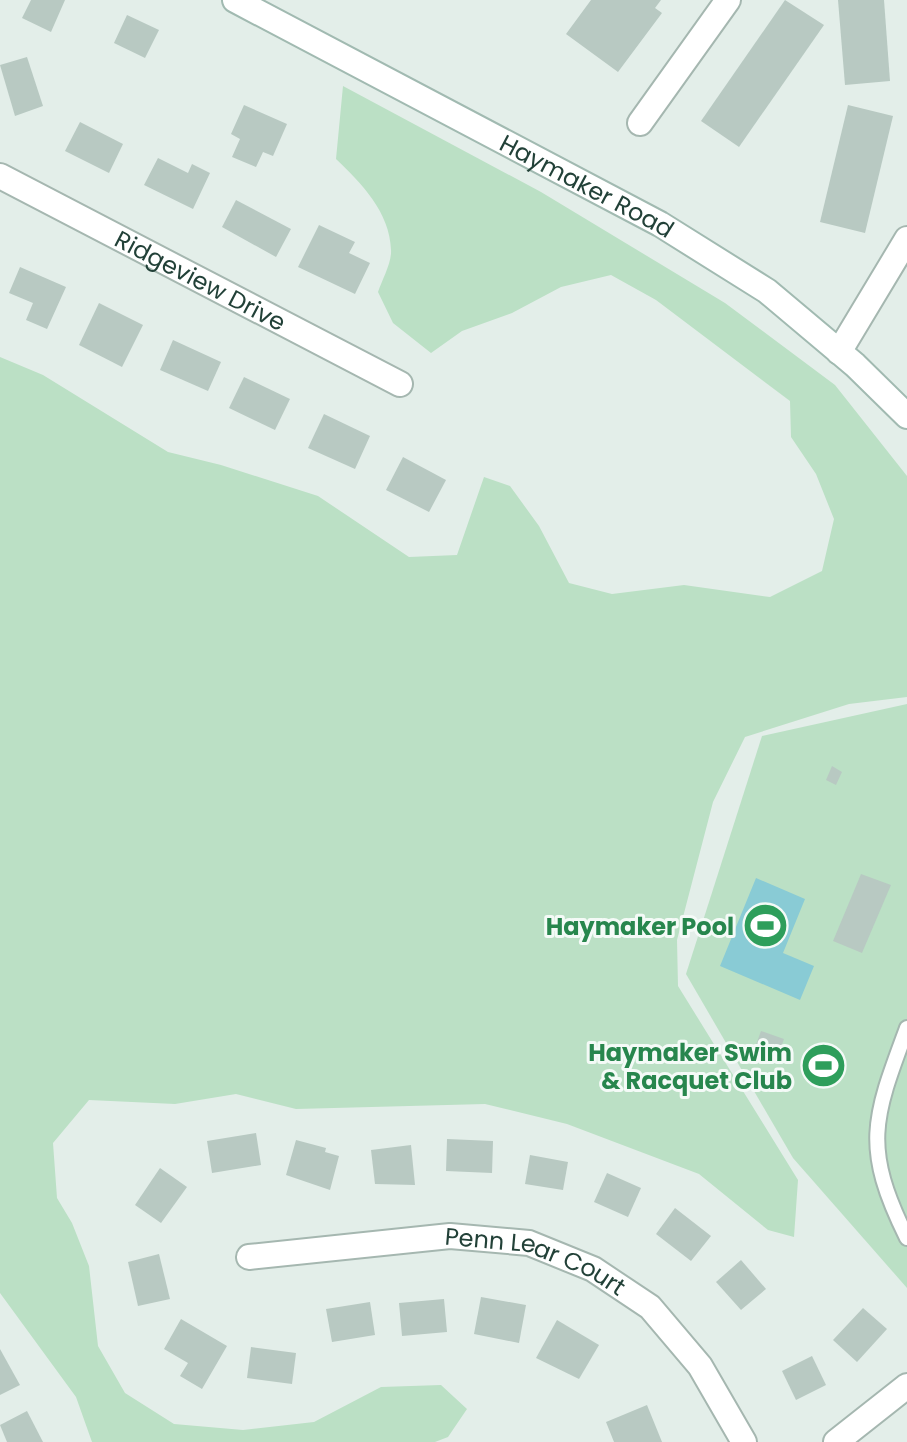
<svg xmlns="http://www.w3.org/2000/svg" width="907" height="1442" font-family="Poppins,sans-serif">
<rect width="100%" height="100%" fill="#e3eee9"/>
<g fill="#bbe0c5">
<path d="M 343,86 L 541,192 L 725,303 L 835,385 L 907,476 L 907,697 L 849,704 L 745,737 L 713,802 L 677,940 L 678,986 L 798,1180 L 794,1237 L 768,1230 L 699,1174 L 567,1124 L 485,1104 L 296,1109 L 236,1094 L 175,1104 L 89,1100 L 53,1143 L 57,1198 L 72,1223 L 89,1266 L 98,1346 L 125,1393 L 174,1424 L 243,1430 L 314,1422 L 381,1387 L 441,1385 L 467,1409 L 448,1437 L 435,1442 L 92,1442 L 76,1397 L 0,1293 L 0,357 L 43,375 L 168,452 L 221,465 L 318,496 L 409,557 L 457,555 L 484,477 L 510,486 L 539,526 L 569,583 L 612,594 L 684,585 L 770,597 L 822,571 L 834,519 L 816,474 L 791,437 L 790,401 L 656,300 L 611,275 L 561,287 L 512,313 L 462,331 L 431,353 L 393,323 L 378,292 C 382,280 392,262 391,250 C 390,212 361,183 336,159 Z"/>
<polygon points="907,704 907,1288 793,1158 686,974 762,736"/>
</g>
<polygon fill="#89cbd5" points="756,878 805,899 783,953 814,966 800,1000 720,966"/>
<g fill="#b8c9c2">
<polygon points="31,0 65,0 51,32 22,18"/>
<polygon points="591,0 661,0 655,8 662,13 618,72 566,34"/>
<polygon points="785,0 824,25 739,147 701,121"/>
<polygon points="838,0 884,0 890,81 845,85"/>
<polygon points="127,15 159,30 145,58 114,43"/>
<polygon points="27,57 43,106 15,116 0,65"/>
<polygon points="244,105 287,124 273,156 263,152 256,167 232,157 240,139 231,134"/>
<polygon points="848,105 893,116 865,233 820,222"/>
<polygon points="80,122 123,144 109,173 65,151"/>
<polygon points="158,158 188,173 192,164 210,173 193,209 144,185"/>
<polygon points="236,200 291,229 276,257 222,227"/>
<polygon points="319,225 355,242 349,253 370,263 355,294 298,267"/>
<polygon points="20,267 66,287 47,329 26,320 33,303 9,293"/>
<polygon points="99,303 143,325 122,367 79,345"/>
<polygon points="173,340 221,362 208,391 160,370"/>
<polygon points="244,377 290,399 275,430 229,408"/>
<polygon points="324,414 370,436 355,469 308,448"/>
<polygon points="403,457 446,480 429,512 386,490"/>
<polygon points="832,766 842,772 836,785 826,780"/>
<polygon points="861,874 891,885 862,953 833,941"/>
<polygon points="761,1031 784,1039 777,1059 754,1050"/>
<polygon points="256,1133 261,1165 212,1173 207,1141"/>
<polygon points="447,1139 493,1141 492,1173 446,1171"/>
<polygon points="296,1140 326,1148 325,1152 339,1156 330,1190 286,1175"/>
<polygon points="411,1145 415,1185 375,1184 371,1150"/>
<polygon points="530,1155 568,1162 563,1190 525,1184"/>
<polygon points="160,1168 187,1187 161,1223 135,1205"/>
<polygon points="607,1173 641,1188 628,1217 594,1202"/>
<polygon points="675,1208 711,1236 691,1261 656,1234"/>
<polygon points="159,1254 170,1299 138,1306 128,1262"/>
<polygon points="741,1260 766,1289 741,1310 716,1282"/>
<polygon points="481,1297 526,1305 519,1343 474,1334"/>
<polygon points="444,1299 447,1332 402,1336 399,1303"/>
<polygon points="370,1302 375,1335 332,1342 326,1309"/>
<polygon points="863,1308 887,1329 857,1362 833,1340"/>
<polygon points="181,1319 227,1346 202,1389 180,1376 188,1363 164,1349"/>
<polygon points="557,1320 599,1345 579,1379 536,1358"/>
<polygon points="251,1347 296,1353 292,1384 247,1378"/>
<polygon points="0,1349 20,1385 0,1395"/>
<polygon points="812,1356 826,1385 796,1400 782,1371"/>
<polygon points="647,1405 662,1442 614,1442 606,1422"/>
<polygon points="27,1411 43,1442 7,1442 0,1425"/>
</g>
<g fill="none" stroke-linecap="round" stroke-linejoin="round">
<defs>
<path id="service" d="M 907,1028 C 873,1119 862,1147 907,1238"/>
<g id="minor">
<polyline points="640,123 728,0"/>
<path id="s1" d="M 0,176 L 400,384"/>
<polyline points="839,352 907,239"/>
<path id="s2" d="M 249,1257 L 450,1236 L 529,1243 L 593,1269 L 650,1307 L 700,1366 L 744,1442"/>
<polyline points="836,1442 907,1386"/>
</g>
<g id="secondary">
<path id="s3" d="M 235,0 L 660,224 L 767,291 L 855,365 L 907,416"/>
</g>
</defs>
<use href="#service" stroke="#a5b7b0" stroke-width="18"/>
<use href="#minor" stroke="#a5b7b0" stroke-width="28"/>
<use href="#secondary" stroke="#a1bab1" stroke-width="28"/>
<use href="#service" stroke="#fff" stroke-width="14"/>
<use href="#minor" stroke="#fff" stroke-width="24"/>
<use href="#secondary" stroke="#fff" stroke-width="24"/>
</g>
<defs>
<symbol id="stadium-disc" viewBox="-11 -11 22 22"><circle r="9.5" fill="#2e9e5b" stroke="#f4faf7"/><path d="M0-5a6.5 5 0 1 0 0 10a6.5 5 0 1 0 0-10ZM-3.5-1.8h7v3.6h-7Z" fill="#fff"/></symbol>
</defs>
<g fill-rule="evenodd">
<use href="#stadium-disc" x="740" y="900" width="51" height="51"/>
<use href="#stadium-disc" x="798" y="1040" width="51" height="51"/>
</g>
<g text-anchor="middle" dominant-baseline="central" stroke-width="6" stroke-linejoin="round" paint-order="stroke">
<g font-size="24" fill="#224138" stroke="#f4faf7">
<text stroke="none"><textPath href="#s3" startOffset="398">Haymaker Road</textPath></text>
<text stroke="none"><textPath href="#s1" startOffset="226">Ridgeview Drive</textPath></text>
<text stroke="none"><textPath href="#s2" startOffset="292">Penn Lear Court</textPath></text>
</g>
<g font-size="24" font-weight="bold" fill="#27864d" stroke="#f4faf7" text-anchor="end">
<text x="734" y="926">Haymaker Pool</text>
<text x="792" y="1052">Haymaker Swim<tspan x="792" dy="28">&amp; Racquet Club</tspan></text>
</g>
</g>
</svg>
